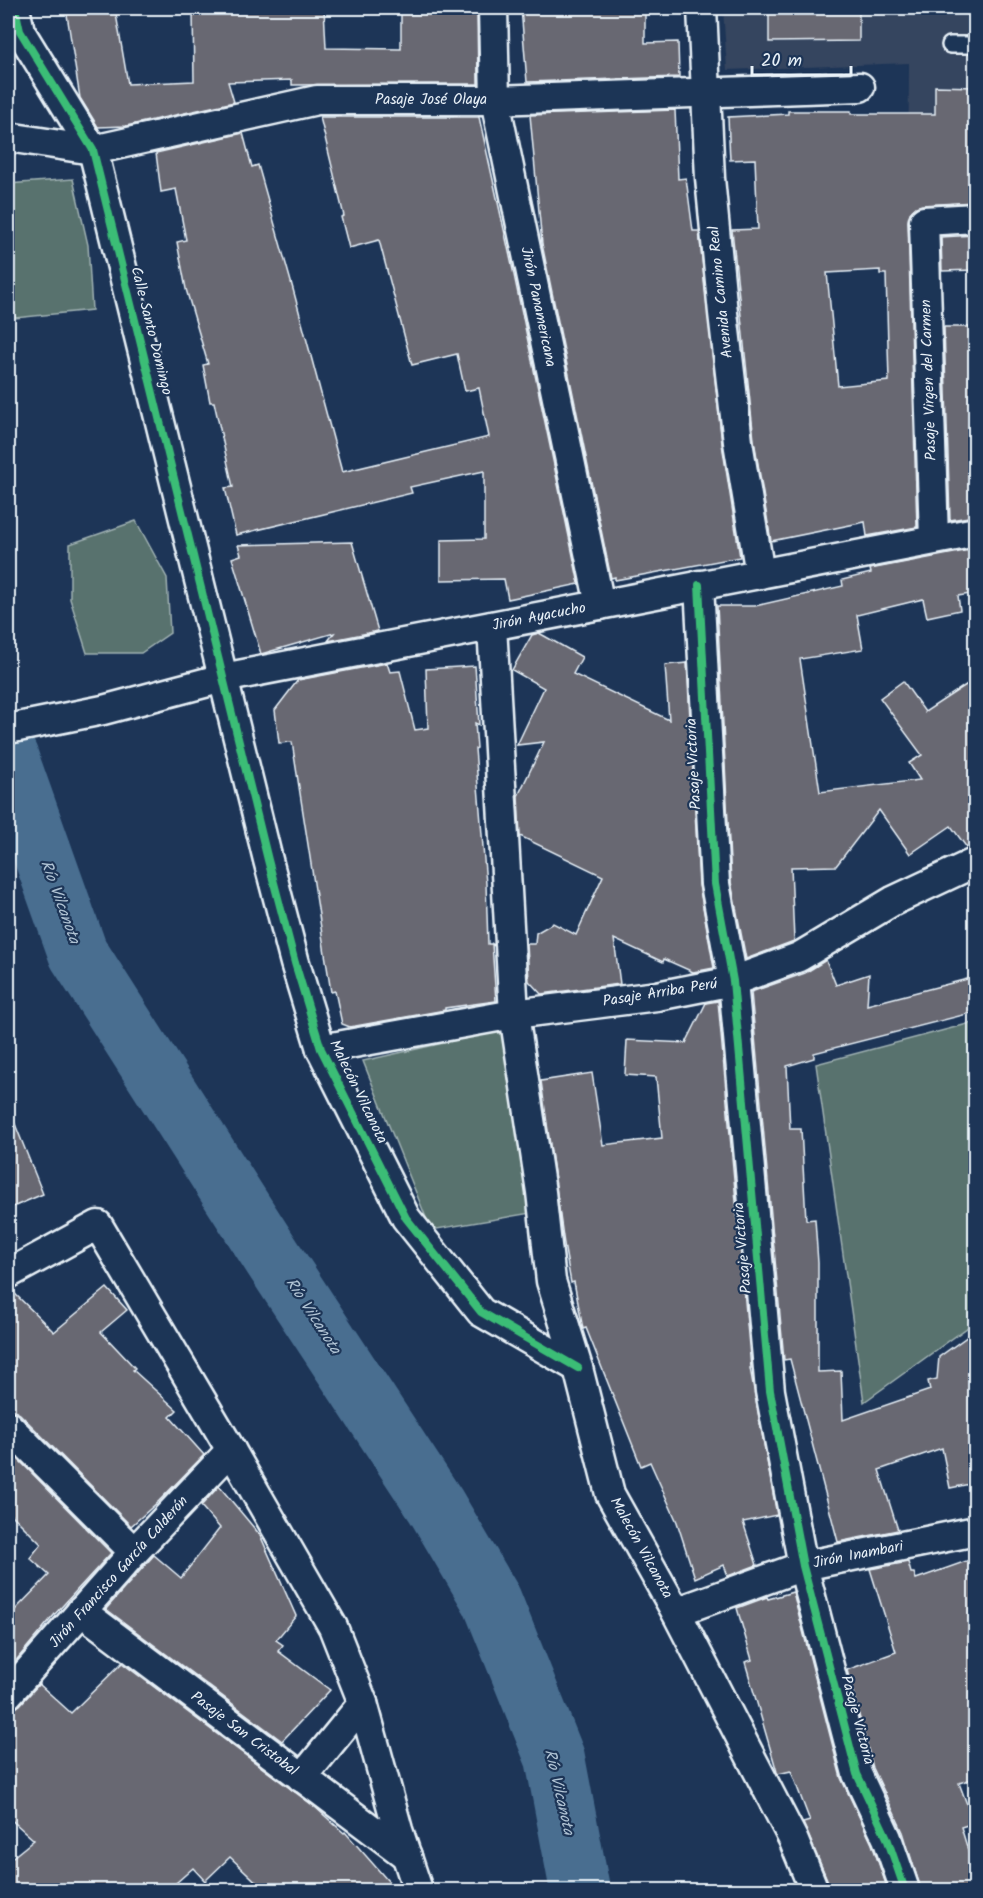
<svg xmlns="http://www.w3.org/2000/svg" width="983" height="1898" font-family="Kalam,sans-serif">
<rect width="100%" height="100%" fill="#1d3557"/>
<filter id="ink" filterUnits="userSpaceOnUse"><feTurbulence type="fractalNoise" baseFrequency=".0167" numOctaves="2"/><feDisplacementMap in="SourceGraphic" scale="12" xChannelSelector="R" yChannelSelector="G"/><feConvolveMatrix kernelMatrix="1 2 1 2 8 2 1 2 1" color-interpolation-filters="sRGB"/></filter>
<g filter="url(#ink)">
<polygon fill="#34445f" points="723,8 975,8 975,191 964,191 964,214 908,214 909,63 727,70"/>
<g fill="#59726e" stroke="#a0b2b3" stroke-width="1.5">
<polygon points="73,179 88,245 92,310 15,318 8,283 8,184"/>
<polygon points="136,521 167,578 170,633 141,653 87,653 70,599 70,544"/>
<polygon points="975,1022 975,1322 864,1402 816,1064"/>
<polygon points="506,1029 537,1212 431,1230 363,1061"/>
</g>
<g fill="none" stroke-linecap="round" stroke-linejoin="round">
<polyline stroke="#486e90" stroke-width="60" points="8,756 78,953 273,1258 436,1506 492,1601 555,1758 580,1890"/>
</g>
<g fill="#686772" stroke="#e8f1f8" stroke-width="1.5" fill-rule="evenodd">
<polygon points="66,8 115,8 128,84 194,81 193,11 324,8 326,48 401,49 401,14 419,13 419,8 477,8 478,84 292,85 292,80 228,82 234,102 126,126 98,127 80,98"/>
<polygon points="521,8 645,8 645,43 678,42 679,77 527,82"/>
<polygon points="769,8 859,8 859,41 769,42"/>
<path d="M 935,86 L 975,87 L 975,202 L 922,205 L 916,207 L 910,213 L 908,221 L 917,527 L 867,536 L 865,522 L 771,541 L 754,440 L 732,230 L 758,229 L 755,159 L 730,160 L 728,117 L 788,114 L 788,111 L 851,111 L 851,114 L 935,114 ZM 880,270 L 880,274 L 886,274 L 889,381 L 838,386 L 827,273 Z"/>
<polygon points="675,110 678,179 686,178 693,231 699,231 722,444 740,557 615,580 615,577 611,578 542,244 530,115"/>
<polygon points="320,117 479,117 513,270 579,584 508,599 504,579 441,580 441,540 484,539 484,471 410,487 412,493 236,535 225,488 233,487 214,402 210,402 203,365 208,364 186,289 177,242 186,240 176,189 161,192 156,153 243,133 252,167 258,165 293,289 342,472 489,437 479,388 465,391 457,354 412,365 379,240 349,248 341,217 344,216"/>
<polygon points="975,235 975,270 942,271 941,237"/>
<polygon points="944,327 975,327 975,516 950,520"/>
<polygon points="352,542 378,631 328,641 334,633 261,654 232,558 241,555 238,545"/>
<polygon points="975,549 975,593 958,596 960,610 927,617 923,599 857,615 863,649 800,659 820,792 920,780 909,763 922,755 880,698 903,681 925,712 975,679 975,846 967,848 951,826 910,854 879,810 836,866 791,867 794,941 746,959 731,882 717,606 755,606 843,586 842,580 871,573 870,569"/>
<polygon points="539,633 582,657 573,674 669,720 665,665 687,663 699,885 714,968 693,972 664,959 663,962 614,939 620,984 541,994 529,981 527,944 535,944 536,933 553,923 576,935 603,876 520,836 518,796 544,742 517,745 544,688 512,670 532,635"/>
<polygon points="387,663 390,672 400,671 415,730 428,728 426,669 475,666 479,725 475,723 477,748 475,749 486,884 488,944 493,944 494,946 492,944 496,1001 445,1008 445,1010 350,1027 342,1024 335,991 331,992 292,742 279,743 275,710 298,680"/>
<polygon points="826,960 836,985 869,974 867,1005 975,977 975,1012 814,1053 814,1058 787,1066 790,1129 801,1129 806,1220 815,1219 818,1263 818,1372 841,1371 843,1420 930,1390 928,1381 937,1379 939,1357 975,1331 975,1483 950,1488 942,1448 879,1470 898,1530 838,1542 790,1359 784,1360 751,992 805,973"/>
<polygon points="718,1001 751,1368 750,1368 777,1515 743,1522 757,1565 728,1576 724,1565 695,1578 677,1522 650,1462 641,1466 586,1328 583,1329 574,1282 571,1283 564,1244 541,1081 592,1073 603,1145 662,1138 656,1077 625,1075 627,1040 686,1043 706,1003"/>
<polygon points="9,1109 43,1194 8,1209 8,1109"/>
<polygon points="107,1288 127,1310 101,1332 135,1368 133,1370 177,1410 170,1417 204,1455 159,1501 131,1526 20,1414 13,1410 8,1410 8,1290 11,1290 54,1332"/>
<polygon points="8,1449 111,1553 55,1614 8,1670 8,1609 12,1613 49,1575 30,1558 41,1544 8,1511"/>
<polygon points="219,1486 260,1535 296,1616 276,1640 283,1645 278,1651 330,1690 282,1741 106,1609 154,1555 181,1578 220,1528 201,1506"/>
<polygon points="975,1558 975,1778 959,1783 974,1823 961,1827 975,1873 975,1890 921,1890 903,1832 873,1768 847,1670 896,1652 870,1569 908,1562 911,1573 914,1573 916,1579"/>
<polygon points="793,1592 841,1778 872,1844 888,1890 830,1890 829,1884 803,1823 810,1821 791,1771 778,1774 777,1772 745,1662 752,1660 737,1608 767,1597 768,1599"/>
<polygon points="122,1663 315,1807 344,1833 345,1832 396,1890 265,1890 230,1857 205,1881 193,1868 168,1890 8,1890 8,1861 34,1840 8,1817 8,1710 14,1709 20,1705 39,1684 71,1713"/>
</g>
<g fill="none" stroke-linecap="round" stroke-linejoin="round">
<defs>
<polyline id="service" points="950,45 976,45"/>
<g id="minor">
<polyline points="15,8 20,31 93,150 268,860 295,963 321,1049 406,1218 481,1312 578,1368"/>
<polyline points="493,8 495,100 600,605"/>
<polyline points="702,8 710,178 723,313 738,442 760,574"/>
<polyline points="8,137 93,150 317,100 495,100 860,87"/>
<polyline points="934,539 924,221 976,218"/>
<polyline points="699,585 715,884 733,981 770,1391 803,1566 857,1774 887,1838 905,1890"/>
<polyline points="492,626 514,1014 541,1192 551,1281 578,1368 610,1494 676,1612 793,1839 814,1890"/>
<polyline points="8,729 103,710 223,678 976,532"/>
<polyline points="321,1049 514,1014 657,996 733,981 799,957 893,901 976,862"/>
<polyline points="8,1274 98,1225 231,1450 333,1627 363,1703 398,1830 418,1890"/>
<polyline points="8,1426 134,1552"/>
<polyline points="81,1611 407,1856"/>
<polyline points="676,1612 803,1566 976,1531"/>
<polyline points="8,1694 134,1552 231,1450"/>
<polyline points="302,1778 363,1703"/>
</g>
</defs>
<use href="#service" stroke="#e8f1f8" stroke-width="20"/>
<use href="#minor" stroke="#e8f1f8" stroke-width="33"/>
<use href="#service" stroke="#1d3557" stroke-width="15"/>
<use href="#minor" stroke="#1d3557" stroke-width="28"/>
<defs>
<g id="cycleway">
<polyline points="15,8 20,31 93,150 268,860 295,963 321,1049 406,1218 481,1312 578,1368"/>
<polyline points="699,585 715,884 733,981 770,1391 803,1566 857,1774 887,1838 905,1890"/>
</g>
</defs>
<use href="#cycleway" stroke="#1d3557" stroke-width="11"/>
<use href="#cycleway" stroke="#3abd76" stroke-width="8"/>
</g>
</g>
<g text-anchor="middle" dominant-baseline="central" stroke-width="4.5" stroke-linejoin="round" paint-order="stroke">
<g font-size="15" fill="#e8f1f8" stroke="#1d3557">
<text x="431" y="100">Pasaje José Olaya</text>
<text transform="translate(721 292) rotate(-96)">Avenida Camino Real</text>
<text transform="translate(538 307) rotate(78)">Jirón Panamericana</text>
<text transform="translate(151 331) rotate(76)">Calle Santo Domingo</text>
<text transform="translate(929 380) rotate(-92)">Pasaje Virgen del Carmen</text>
<text transform="translate(539 617) rotate(-11)">Jirón Ayacucho</text>
<text transform="translate(694 764) rotate(-93)">Pasaje Victoria</text>
<text transform="translate(660 993) rotate(-9)">Pasaje Arriba Perú</text>
<text transform="translate(358 1092) rotate(64)">Malecón Vilcanota</text>
<text transform="translate(743 1248) rotate(-95)">Pasaje Victoria</text>
<text transform="translate(641 1548) rotate(61)">Malecón Vilcanota</text>
<text transform="translate(858 1555) rotate(-11)">Jirón Inambari</text>
<text transform="translate(119 1572) rotate(-48)">Jirón Francisco García Calderón</text>
<text transform="translate(857 1720) rotate(75)">Pasaje Victoria</text>
<text transform="translate(244 1734) rotate(37)">Pasaje San Cristobal</text>
</g>
<g font-size="16" font-style="italic" fill="#b0c3d4" stroke="#1d3557">
<text transform="translate(60 902) rotate(70)">Río Vilcanota</text>
<text transform="translate(313 1316) rotate(57)">Río Vilcanota</text>
<text transform="translate(559 1792) rotate(77)">Río Vilcanota</text>
</g>
</g>
<rect width="983" height="1898" fill="none" stroke="#1d3557" stroke-width="30"/>
<rect x="15" y="15" width="953" height="1868" fill="none" stroke="#e8f1f8" stroke-width="2" filter="url(#ink)"/>
<path d="M752 66v9h99v-9" fill="none" stroke="#e8f1f8" stroke-width="3"/>
<text x="761" y="66" font-size="18" fill="#e8f1f8" stroke="#1d3557" stroke-width="4.5" paint-order="stroke">20 m</text>
</svg>
